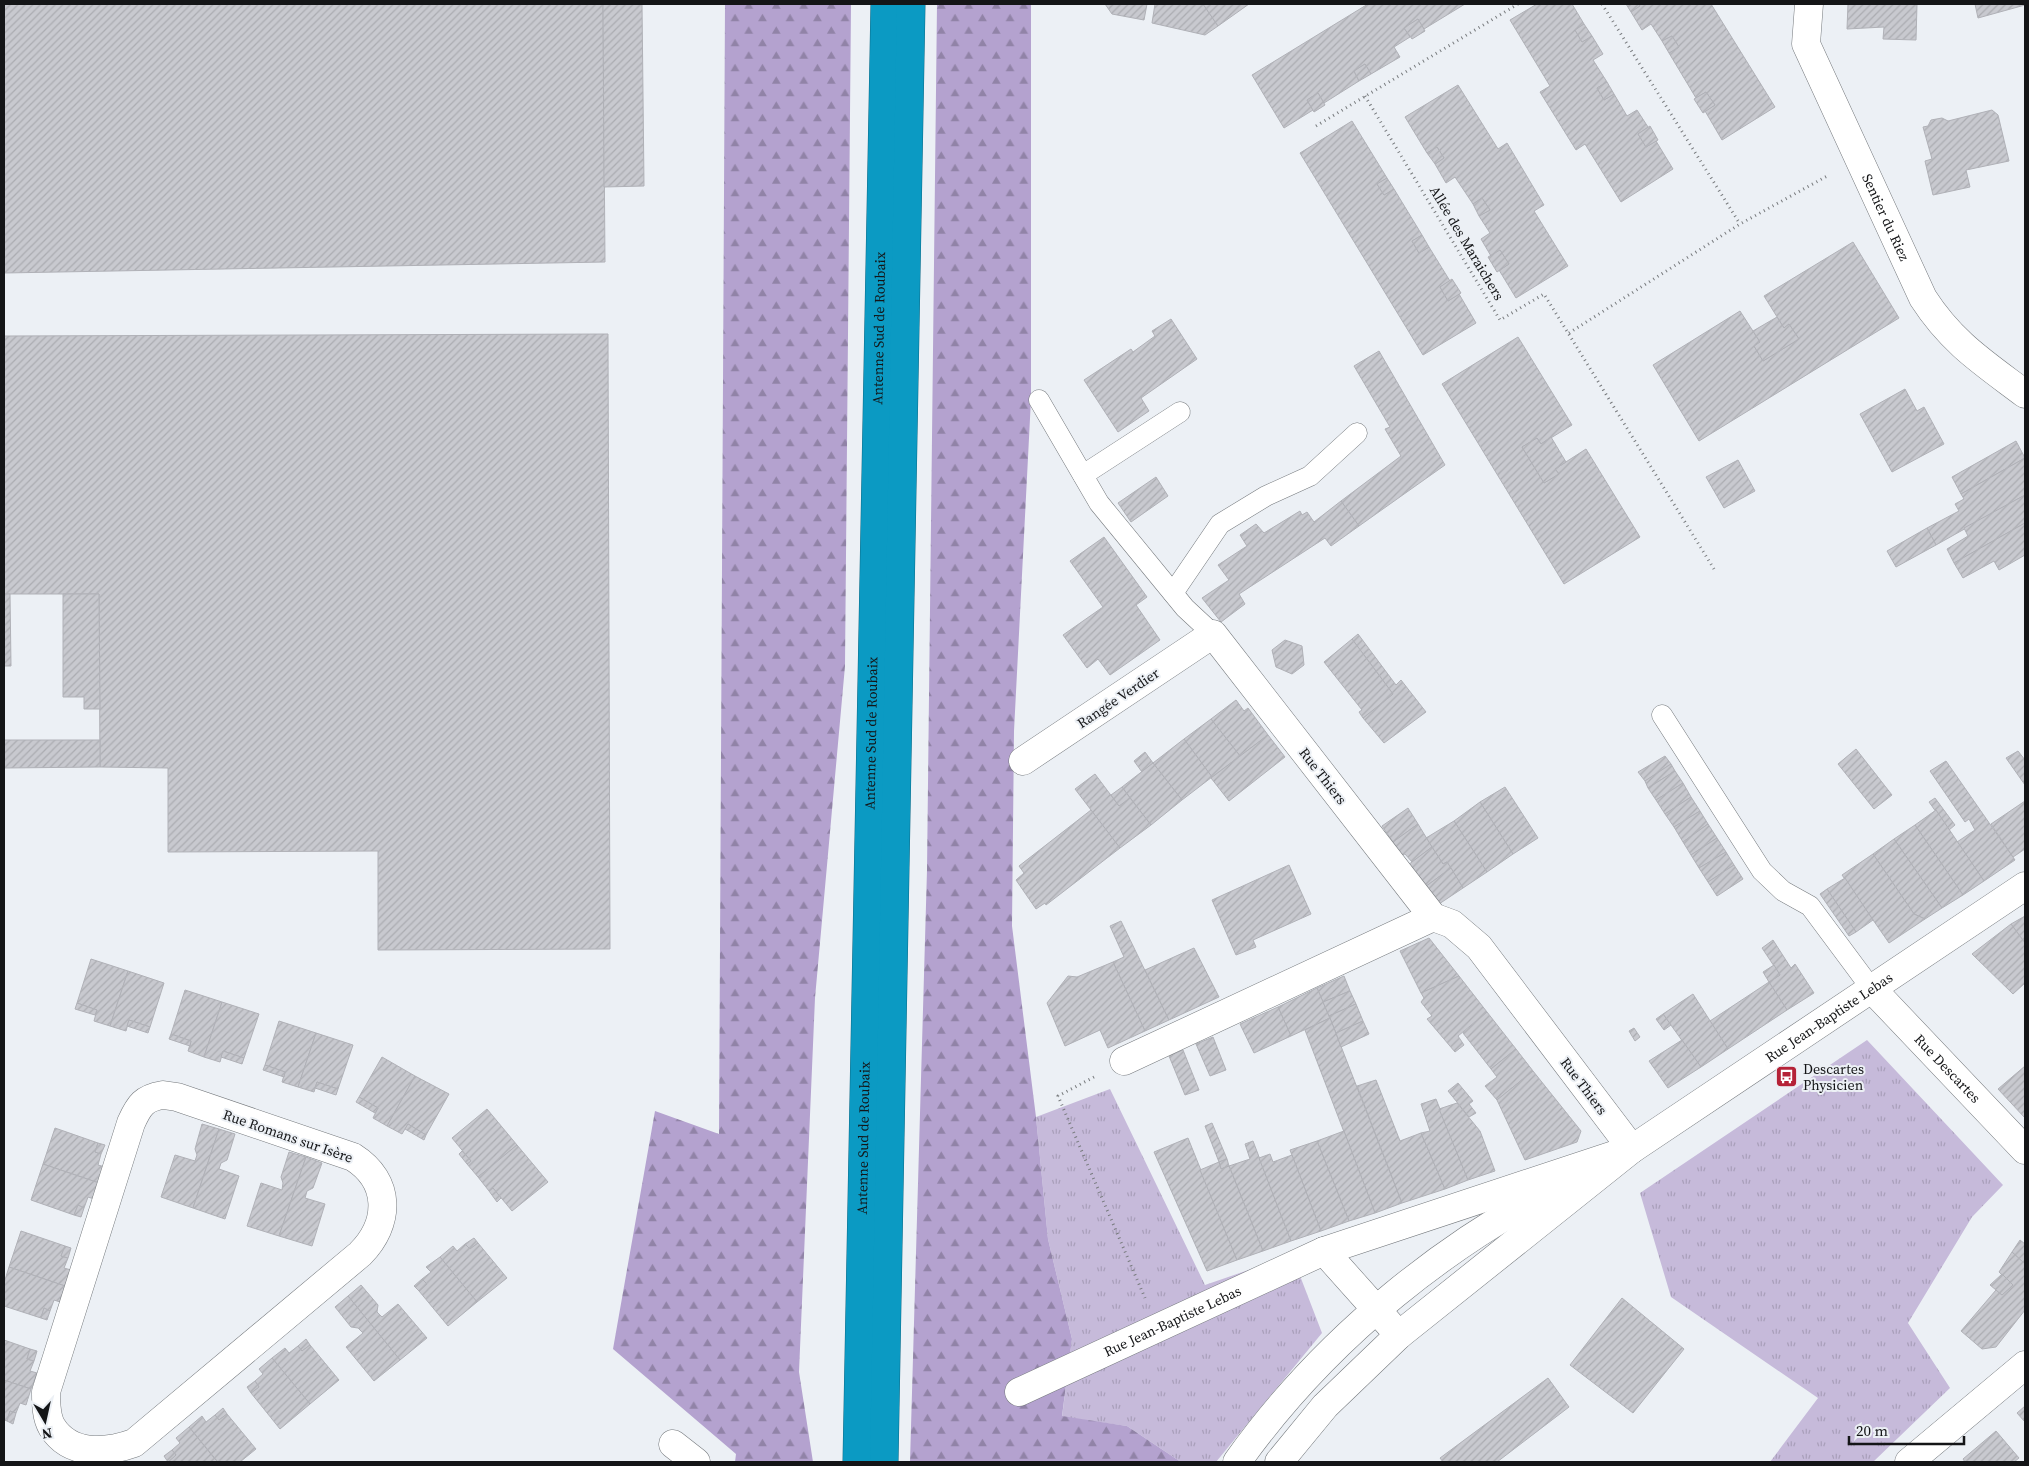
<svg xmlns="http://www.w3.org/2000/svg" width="2029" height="1466" font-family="'Source Serif 4',serif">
<defs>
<pattern id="grass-tufts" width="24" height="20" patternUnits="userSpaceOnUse" patternTransform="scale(1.25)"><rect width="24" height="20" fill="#c6bada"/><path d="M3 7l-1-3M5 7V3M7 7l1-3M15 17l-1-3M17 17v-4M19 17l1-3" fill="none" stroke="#a99fba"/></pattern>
<pattern id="forest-firs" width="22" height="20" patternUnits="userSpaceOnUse" patternTransform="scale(1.25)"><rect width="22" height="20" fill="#b4a2cf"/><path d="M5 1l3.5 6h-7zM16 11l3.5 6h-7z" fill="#9183a7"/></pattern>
<pattern id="building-hatch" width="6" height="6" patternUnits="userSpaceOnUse" patternTransform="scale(1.25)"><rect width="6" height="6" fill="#c8c9cf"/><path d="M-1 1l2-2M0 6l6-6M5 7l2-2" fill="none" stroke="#abacb1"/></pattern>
</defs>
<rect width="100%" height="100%" fill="#ecf0f5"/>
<g fill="url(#grass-tufts)">
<polygon points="1867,1040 2003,1185 1972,1217 1908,1323 1950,1388 1873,1462 1770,1462 1818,1398 1671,1297 1640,1193"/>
<polygon points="1110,1089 1205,1285 1292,1255 1322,1333 1216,1462 1181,1462 1127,1426 1062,1417 1072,1339 1048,1239 1036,1117"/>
</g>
<g fill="url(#forest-firs)">
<polygon points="725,4 851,4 845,666 815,998 799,1372 813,1462 735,1462 736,1454 613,1349 655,1111 719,1134"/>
<polygon points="937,4 1031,4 1031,399 1014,731 1012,926 1036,1117 1048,1239 1072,1339 1062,1416 1127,1426 1181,1462 910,1462 927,870"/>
</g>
<g fill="url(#building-hatch)" stroke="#b0b1b7">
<polygon points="4,4 603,4 605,262 4,273"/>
<polygon points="603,4 642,4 644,186 604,187"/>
<polygon points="1105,4 1147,4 1144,20 1112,14"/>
<polygon points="1155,4 1203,4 1218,26 1205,35 1152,23"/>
<polygon points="1203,4 1249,4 1218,26"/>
<polygon points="1368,4 1465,4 1424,29 1418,19 1404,28 1410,37 1394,47 1400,57 1371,74 1365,64 1354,71 1359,81 1324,103 1318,93 1307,100 1313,110 1284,128 1252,75"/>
<polygon points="1537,4 1572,4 1584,24 1575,30 1582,42 1592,36 1603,54 1593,60 1607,82 1597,88 1604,100 1614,94 1627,116 1637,110 1648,127 1638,134 1646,147 1656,141 1673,169 1621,202 1585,144 1576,150 1540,92 1550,86 1510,20"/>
<polygon points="1626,4 1639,4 1640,6 1631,12"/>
<polygon points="1639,4 1711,4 1775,107 1722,140 1705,111 1715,105 1706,92 1696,98 1669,53 1679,47 1672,36 1662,41 1651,24 1642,30 1631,12 1640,6"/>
<polygon points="1848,4 1917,4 1916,40 1883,39 1884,27 1847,29"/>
<polygon points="1975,4 2025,4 2025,5 1978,18"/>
<polygon points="1418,19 1425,31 1412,39 1404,28"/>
<polygon points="1584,24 1592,36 1582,42 1575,30"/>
<polygon points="1672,36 1679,47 1669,53 1662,41"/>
<polygon points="1365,64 1371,74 1359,81 1354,71"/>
<polygon points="1607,82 1614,94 1604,100 1597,88"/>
<polygon points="1458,85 1498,149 1507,143 1544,205 1534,211 1568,266 1516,298 1499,270 1509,264 1500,250 1491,256 1481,239 1490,233 1479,216 1490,210 1482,198 1473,204 1455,177 1446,183 1435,164 1444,158 1437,147 1427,153 1405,117"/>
<polygon points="1706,92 1715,105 1703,113 1694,99"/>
<polygon points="1318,93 1325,105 1314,112 1307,100"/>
<polygon points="1992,110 1998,115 2009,161 1966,170 1970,187 1933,195 1925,161 1932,159 1923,127 1928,126 1931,120 1942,118 1948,121"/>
<polygon points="1352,121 1387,178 1377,184 1384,195 1394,189 1422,235 1412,241 1419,253 1429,247 1450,281 1440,287 1448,301 1459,294 1476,323 1423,355 1300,153"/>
<polygon points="1650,126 1658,140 1646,147 1638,134"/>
<polygon points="1437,147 1444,158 1435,164 1427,153"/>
<polygon points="1387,178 1394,189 1384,195 1377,184"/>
<polygon points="1482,198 1490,210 1479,216 1473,204"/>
<polygon points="1422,235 1429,247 1419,253 1412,241"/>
<polygon points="1853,242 1899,318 1699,441 1653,365 1740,311 1760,342 1754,346 1763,361 1799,339 1789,324 1784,328 1764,296"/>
<polygon points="1500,250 1509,264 1497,272 1488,257"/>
<polygon points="1452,279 1461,293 1448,301 1440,287"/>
<polygon points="1777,317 1784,328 1789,324 1799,339 1763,361 1754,346 1760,342 1753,331"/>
<polygon points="1171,319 1197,359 1141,398 1149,411 1118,432 1084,380 1131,349 1133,352 1155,336 1152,331"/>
<polygon points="608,334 610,949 378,950 378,851 168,852 168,768 100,767 99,594 4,594 4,336"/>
<polygon points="1518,337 1572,425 1541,444 1537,438 1522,447 1544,483 1559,474 1555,469 1586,449 1640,537 1564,584 1442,384"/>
<polygon points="1379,351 1445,465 1359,526 1341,501 1401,456 1385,429 1390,427 1354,366"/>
<polygon points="1905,389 1917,411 1924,407 1944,444 1892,472 1860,414"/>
<polygon points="1551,437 1566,462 1555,469 1559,474 1544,483 1522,447 1537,438 1541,444"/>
<polygon points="2016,441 2025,458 1961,494 1952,477"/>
<polygon points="2025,458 2025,495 1936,545 1927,528 1959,511 1955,504 1964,499 1961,494"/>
<polygon points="1738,460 1755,491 1724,508 1706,477"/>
<polygon points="1156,477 1168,496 1131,522 1118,503"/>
<polygon points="2025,495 2025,523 1954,563 1947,549 1968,536 1964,528"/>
<polygon points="1341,501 1359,526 1331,546 1325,538 1239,594 1245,604 1221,622 1202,598 1229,580 1218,565 1247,546 1240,535 1256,524 1264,533 1300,511 1302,515 1307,512 1314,522"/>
<polygon points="2025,523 2025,555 1999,570 1994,561 1963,578 1954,563"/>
<polygon points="1927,528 1936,545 1896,567 1887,551"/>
<polygon points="1104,537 1147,597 1136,605 1160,640 1110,675 1098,659 1087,668 1063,635 1103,607 1070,561"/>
<polygon points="4,594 10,594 11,666 4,666"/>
<polygon points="63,594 99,594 100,709 84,709 84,697 63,697"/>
<polygon points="1358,634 1396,685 1401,680 1426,712 1384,743 1363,718 1393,694 1352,639"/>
<polygon points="1352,639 1393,694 1363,718 1359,712 1362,710 1324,662"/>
<polygon points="1285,640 1302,646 1304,665 1292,674 1276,667 1272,650"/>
<polygon points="1236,700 1244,711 1248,708 1268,735 1240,756 1211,719"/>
<polygon points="1211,719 1240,756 1212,777 1184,739"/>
<polygon points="1268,735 1285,757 1229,801 1211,778"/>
<polygon points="1184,739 1212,777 1182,800 1153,763"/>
<polygon points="4,740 100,740 100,767 4,768"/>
<polygon points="1856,749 1892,795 1874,809 1838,764"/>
<polygon points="2018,751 2025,760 2025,785 2006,758"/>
<polygon points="1145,752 1153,763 1142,772 1134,761"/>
<polygon points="1665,756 1671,764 1645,781 1638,772"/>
<polygon points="1946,761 2015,860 1984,881 1957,842 1975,830 1969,819 1965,822 1930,771"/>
<polygon points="1153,763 1182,800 1151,825 1122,787"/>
<polygon points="1671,764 1675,771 1648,788 1645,781"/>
<polygon points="1675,771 1683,783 1656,800 1648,788"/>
<polygon points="1095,774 1119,806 1130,798 1151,825 1120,848 1075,789"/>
<polygon points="1683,783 1691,797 1665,814 1656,800"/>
<polygon points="1122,787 1130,798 1119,806 1111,795"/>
<polygon points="1505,787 1538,838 1513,854 1480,802"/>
<polygon points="1691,797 1700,811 1674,827 1665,814"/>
<polygon points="1935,798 1955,825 1949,830 1929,802"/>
<polygon points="2025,801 2025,849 2013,857 1991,824"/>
<polygon points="1480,802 1513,854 1487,872 1454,821"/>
<polygon points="1408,808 1418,824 1393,842 1382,826"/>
<polygon points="1091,810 1120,848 1046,905 1045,903 1036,909 1016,880 1024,873 1019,866"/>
<polygon points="1936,810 1984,881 1963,895 1915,825"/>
<polygon points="1700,811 1708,824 1683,842 1674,827"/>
<polygon points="1454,821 1487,872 1463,888 1447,862 1443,864 1426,838"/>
<polygon points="1418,824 1432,847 1412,862 1405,854 1402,855 1393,842"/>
<polygon points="1708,824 1717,838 1691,855 1683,842"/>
<polygon points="1915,825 1963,895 1942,908 1894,839"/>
<polygon points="1717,838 1726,852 1699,868 1691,855"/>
<polygon points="1894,839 1942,908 1925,919 1914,914 1873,854"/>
<polygon points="1432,847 1443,864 1447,862 1451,868 1425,887 1408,865"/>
<polygon points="1726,852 1734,865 1708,882 1699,868"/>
<polygon points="1873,854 1914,914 1925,919 1889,943 1842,875"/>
<polygon points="1289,865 1311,914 1253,940 1256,947 1236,955 1212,900"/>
<polygon points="1734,865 1743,879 1717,896 1708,882"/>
<polygon points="1451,868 1463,888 1439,904 1425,887"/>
<polygon points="1845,878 1873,920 1856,932 1827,889"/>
<polygon points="1827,889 1856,932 1849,936 1820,894"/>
<polygon points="2025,916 2025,943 2011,924"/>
<polygon points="1121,921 1169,1020 1145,1031 1113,962 1124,957 1110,926"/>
<polygon points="2011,924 2025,943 2025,983 2013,994 1972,954"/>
<polygon points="1429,938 1459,976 1421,993 1400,951"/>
<polygon points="1773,940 1791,968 1795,964 1814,993 1787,1010 1769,982 1780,975 1762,948"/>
<polygon points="1194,948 1219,997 1169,1020 1145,970"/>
<polygon points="91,959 128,971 110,1026 94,1021 97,1010 77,1003"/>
<polygon points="1113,962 1145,1031 1108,1048 1100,1030 1065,1046 1047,1003 1068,976 1077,977"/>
<polygon points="1774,965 1780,975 1769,982 1763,972"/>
<polygon points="128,971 164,983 150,1027 129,1020 126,1031 110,1026"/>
<polygon points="1344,976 1350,991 1323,1002 1317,988"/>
<polygon points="1459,976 1487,1012 1458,1036 1464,1045 1455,1052 1427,1019 1432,1016 1421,1002 1424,998 1421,993"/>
<polygon points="1769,982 1787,1010 1728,1049 1710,1021"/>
<polygon points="1317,988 1330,1018 1291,1036 1278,1007"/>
<polygon points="185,990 222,1002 204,1057 188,1051 191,1041 171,1034"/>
<polygon points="1350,991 1356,1004 1329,1016 1323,1002"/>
<polygon points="1693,994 1728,1049 1701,1067 1663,1014"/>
<polygon points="222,1002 259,1014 244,1058 223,1051 220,1062 204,1057"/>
<polygon points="77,1003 97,1010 95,1015 75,1009"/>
<polygon points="1356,1004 1363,1021 1336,1033 1329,1016"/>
<polygon points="1278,1007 1291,1036 1254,1053 1240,1024"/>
<polygon points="1487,1012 1516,1049 1491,1069 1463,1033"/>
<polygon points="1663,1014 1671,1025 1664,1030 1656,1019"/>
<polygon points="1330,1018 1402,1203 1375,1213 1305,1030"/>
<polygon points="129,1020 150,1027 148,1033 127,1026"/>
<polygon points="279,1021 316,1033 298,1087 282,1082 285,1072 265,1065"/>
<polygon points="1363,1021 1369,1034 1341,1047 1336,1033"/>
<polygon points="1634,1028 1640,1037 1635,1041 1629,1031"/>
<polygon points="316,1033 353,1045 338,1089 317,1082 314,1092 298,1087"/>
<polygon points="171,1034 191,1041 190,1046 169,1039"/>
<polygon points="1213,1037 1226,1070 1210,1076 1196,1044"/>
<polygon points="1682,1040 1701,1067 1668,1088 1649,1061"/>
<polygon points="1516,1049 1533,1071 1497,1100 1485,1086 1497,1077 1491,1069"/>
<polygon points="1183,1050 1199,1090 1185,1095 1169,1056"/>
<polygon points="223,1051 244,1058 242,1064 221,1057"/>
<polygon points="382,1057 415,1076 387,1126 373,1118 378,1108 359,1097"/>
<polygon points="265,1065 285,1072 284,1077 263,1070"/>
<polygon points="2025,1066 2025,1118 1998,1089"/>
<polygon points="1533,1071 1581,1131 1577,1142 1525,1160 1497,1100"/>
<polygon points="415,1076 449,1094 426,1135 408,1124 402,1134 387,1126"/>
<polygon points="1376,1080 1400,1141 1421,1133 1445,1189 1402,1203 1357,1086"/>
<polygon points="317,1082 338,1089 336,1095 315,1088"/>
<polygon points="1458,1083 1473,1101 1469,1104 1476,1113 1469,1117 1448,1091"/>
<polygon points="359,1097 378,1108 375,1113 356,1102"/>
<polygon points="1436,1099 1468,1180 1445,1189 1421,1133 1430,1131 1421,1104"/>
<polygon points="1457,1103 1480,1131 1495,1171 1468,1180 1439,1109"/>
<polygon points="487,1109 517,1145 478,1177 467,1164 471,1161 452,1138"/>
<polygon points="1212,1123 1227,1159 1219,1162 1205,1126"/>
<polygon points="202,1124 219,1129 193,1208 161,1197 175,1155 195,1161 197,1155 195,1149"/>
<polygon points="408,1124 426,1135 424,1140 405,1129"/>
<polygon points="55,1128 98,1143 95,1152 101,1154 98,1165 105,1167 99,1183 43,1164"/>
<polygon points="219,1129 235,1134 227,1160 221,1163 219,1169 239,1176 225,1219 193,1208"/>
<polygon points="1344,1131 1375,1213 1349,1221 1317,1141"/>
<polygon points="1188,1138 1237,1260 1207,1271 1154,1152"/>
<polygon points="1253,1141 1291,1241 1263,1251 1229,1166 1250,1159 1245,1144"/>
<polygon points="1317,1141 1349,1221 1321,1231 1290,1150"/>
<polygon points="98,1143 105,1145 101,1154 95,1152"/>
<polygon points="517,1145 548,1182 512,1211 493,1188 489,1191 478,1177"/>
<polygon points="462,1151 471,1161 467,1164 459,1154"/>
<polygon points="289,1152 306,1157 279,1236 247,1226 261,1183 282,1190 283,1183 281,1177"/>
<polygon points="1270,1154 1273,1162 1292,1155 1321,1231 1291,1241 1259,1158"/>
<polygon points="306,1157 322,1163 313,1188 307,1191 305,1198 325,1204 312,1246 279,1236"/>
<polygon points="1227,1159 1229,1166 1221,1169 1219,1162"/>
<polygon points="1219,1162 1221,1169 1229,1166 1263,1251 1237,1260 1200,1170"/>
<polygon points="43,1164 99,1183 94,1199 88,1197 84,1208 78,1205 74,1215 31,1200"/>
<polygon points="493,1188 501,1198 497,1202 489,1191"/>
<polygon points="78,1205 84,1208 81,1217 74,1215"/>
<polygon points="21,1231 65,1246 61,1256 68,1258 64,1268 71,1270 65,1286 9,1267"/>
<polygon points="474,1238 478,1243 470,1249 465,1244"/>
<polygon points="2020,1240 2025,1244 2025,1264 2012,1252"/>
<polygon points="478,1243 507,1278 477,1302 440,1257 453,1246 457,1251 465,1244 470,1249"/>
<polygon points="65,1246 71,1248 68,1258 61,1256"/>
<polygon points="2012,1252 2025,1264 2025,1310 1996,1347 1982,1349 1961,1331 1996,1290 2002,1295 2013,1285 1999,1272"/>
<polygon points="440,1257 477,1302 448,1326 419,1291 427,1284 422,1279 431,1272 426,1267"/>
<polygon points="9,1267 65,1286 60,1302 54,1300 50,1311 44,1308 41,1318 4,1306 4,1283"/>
<polygon points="2002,1274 2013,1285 2002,1295 1990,1285"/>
<polygon points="422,1279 427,1284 419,1291 414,1286"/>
<polygon points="361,1285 378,1305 377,1312 382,1317 398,1304 427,1338 400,1360 348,1296"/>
<polygon points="348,1296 400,1360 374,1381 346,1347 363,1333 358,1328 351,1327 335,1307"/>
<polygon points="1622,1298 1684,1349 1633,1413 1570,1365"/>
<polygon points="44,1308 50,1311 47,1320 41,1318"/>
<polygon points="306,1339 310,1345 302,1351 298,1346"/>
<polygon points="4,1340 30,1349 27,1359 34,1361 30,1371 37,1373 31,1389 4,1380"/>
<polygon points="310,1345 339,1380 310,1404 272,1358 285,1348 289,1353 298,1346 302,1351"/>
<polygon points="30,1349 37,1351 34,1361 27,1359"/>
<polygon points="272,1358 310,1404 280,1429 251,1393 259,1387 255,1381 263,1374 259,1369"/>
<polygon points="1548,1378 1569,1407 1497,1462 1443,1462 1440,1458"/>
<polygon points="4,1380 31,1389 26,1405 20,1403 16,1413 10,1411 7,1421 4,1420"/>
<polygon points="255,1381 259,1387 251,1393 247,1387"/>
<polygon points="2025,1406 2025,1422 2017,1413"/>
<polygon points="223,1408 227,1414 219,1420 215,1415"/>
<polygon points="10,1411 16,1413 13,1424 7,1421"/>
<polygon points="227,1414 256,1449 240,1462 218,1462 189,1427 202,1416 206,1422 215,1415 219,1420"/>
<polygon points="189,1427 214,1458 218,1462 168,1462 176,1455 172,1450 180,1443 176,1438"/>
<polygon points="1996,1431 2019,1458 2014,1462 1965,1462 1963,1459"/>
<polygon points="172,1450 176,1455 168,1462 164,1456"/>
</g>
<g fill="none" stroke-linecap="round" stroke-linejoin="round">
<defs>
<g id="lane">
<polyline points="1039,400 1099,503 1185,608 1213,634"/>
<polyline points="1083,475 1180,412"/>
<polyline points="1173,593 1220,524 1266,496 1310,476 1357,433"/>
<polyline points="1662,715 1762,871 1783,891 1810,906 1871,988"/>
</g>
<g id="street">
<path id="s1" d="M 1809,4 L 1806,44 L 1923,298 C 1952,343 1984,363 2025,394"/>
<path id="s2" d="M 1871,988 L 2025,1150"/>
<polyline points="1124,1061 1433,917"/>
<path d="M 163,1095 L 177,1097 L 353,1157 C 391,1181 391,1223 360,1254 L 134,1443 C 106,1453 70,1456 52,1427 C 46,1417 46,1403 46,1392 L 131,1123 C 139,1105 144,1098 163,1095 Z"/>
<polyline points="1324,1251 1399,1335"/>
<path id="s3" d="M 1019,1392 L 1324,1251 L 1632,1149 L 1479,947 L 1452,924 L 1433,917 L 1213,634 L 1023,761"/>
<polyline points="673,1444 696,1462"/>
<polyline points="1909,1462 2025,1365"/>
</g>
<g id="secondary">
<path d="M 1237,1462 C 1326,1337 1450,1238 1588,1171"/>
<path id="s4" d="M 1279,1462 L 1325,1406 L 1399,1335 L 1632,1149 L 2025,886"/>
</g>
<g id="highway">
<path id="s5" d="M 857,1462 L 885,4"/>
<polyline points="884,1462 911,4"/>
</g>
</defs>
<use href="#lane" stroke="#75797d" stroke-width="21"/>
<use href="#street" stroke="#75797d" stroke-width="29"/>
<use href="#secondary" stroke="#75797d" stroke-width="29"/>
<use href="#highway" stroke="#0e6b87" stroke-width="29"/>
<g stroke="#787b7e" stroke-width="3" stroke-dasharray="1 4" stroke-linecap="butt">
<polyline points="1602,4 1740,224"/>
<polyline points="1365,96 1500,320 1544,294 1714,569"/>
<polyline points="1316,126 1518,4"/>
<polyline points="1569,333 1740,224 1829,175"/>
<polyline points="1094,1077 1058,1096 1145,1298"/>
</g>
<use href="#lane" stroke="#fff" stroke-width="20"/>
<use href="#street" stroke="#fff" stroke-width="28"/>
<use href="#secondary" stroke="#fff" stroke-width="28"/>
<use href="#highway" stroke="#0b9ac3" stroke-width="28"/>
</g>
<defs>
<symbol id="bus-square" viewBox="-11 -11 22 22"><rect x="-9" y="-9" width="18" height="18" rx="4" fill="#b52237" stroke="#ecf0f5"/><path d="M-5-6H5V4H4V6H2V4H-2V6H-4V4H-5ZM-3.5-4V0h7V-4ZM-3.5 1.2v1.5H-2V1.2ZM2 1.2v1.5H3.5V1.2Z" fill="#fff"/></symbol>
</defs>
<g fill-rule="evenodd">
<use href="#bus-square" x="1774" y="1064" width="25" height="25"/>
</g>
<g text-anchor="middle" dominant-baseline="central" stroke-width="4" stroke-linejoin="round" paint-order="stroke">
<g font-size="14" fill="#141517" stroke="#ecf0f5">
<text stroke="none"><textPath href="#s1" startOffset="231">Sentier du Riez</textPath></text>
<text transform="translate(1467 243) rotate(59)">Allée des Maraichers</text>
<text stroke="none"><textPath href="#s5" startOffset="1134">Antenne Sud de Roubaix</textPath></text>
<text transform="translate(1118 698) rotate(-34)">Rangée Verdier</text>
<text stroke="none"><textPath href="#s5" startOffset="729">Antenne Sud de Roubaix</textPath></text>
<text transform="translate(1323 776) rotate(52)">Rue Thiers</text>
<text stroke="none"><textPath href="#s4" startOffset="710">Rue Jean-Baptiste Lebas</textPath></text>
<text stroke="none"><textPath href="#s2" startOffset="111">Rue Descartes</textPath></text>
<text transform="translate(1584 1086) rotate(53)">Rue Thiers</text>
<text transform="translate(288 1136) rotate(19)">Rue Romans sur Isère</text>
<text stroke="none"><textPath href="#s5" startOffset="324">Antenne Sud de Roubaix</textPath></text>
<text stroke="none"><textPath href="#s3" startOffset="169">Rue Jean-Baptiste Lebas</textPath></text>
</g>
<g font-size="14" fill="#141517" stroke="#ecf0f5" text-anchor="start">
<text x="1803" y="1069">Descartes<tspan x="1803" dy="16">Physicien</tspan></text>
</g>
</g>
<rect width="2029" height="1466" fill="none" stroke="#141517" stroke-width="10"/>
<g transform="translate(45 1421) rotate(171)" stroke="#ecf0f5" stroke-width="4" paint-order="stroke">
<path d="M0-4L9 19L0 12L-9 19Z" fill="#141517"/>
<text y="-8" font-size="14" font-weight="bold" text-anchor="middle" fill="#141517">N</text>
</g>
<path d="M1849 1436v8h115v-8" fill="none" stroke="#141517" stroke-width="2.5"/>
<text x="1856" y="1436" font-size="15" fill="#141517" stroke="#ecf0f5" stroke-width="4" paint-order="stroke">20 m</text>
</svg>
